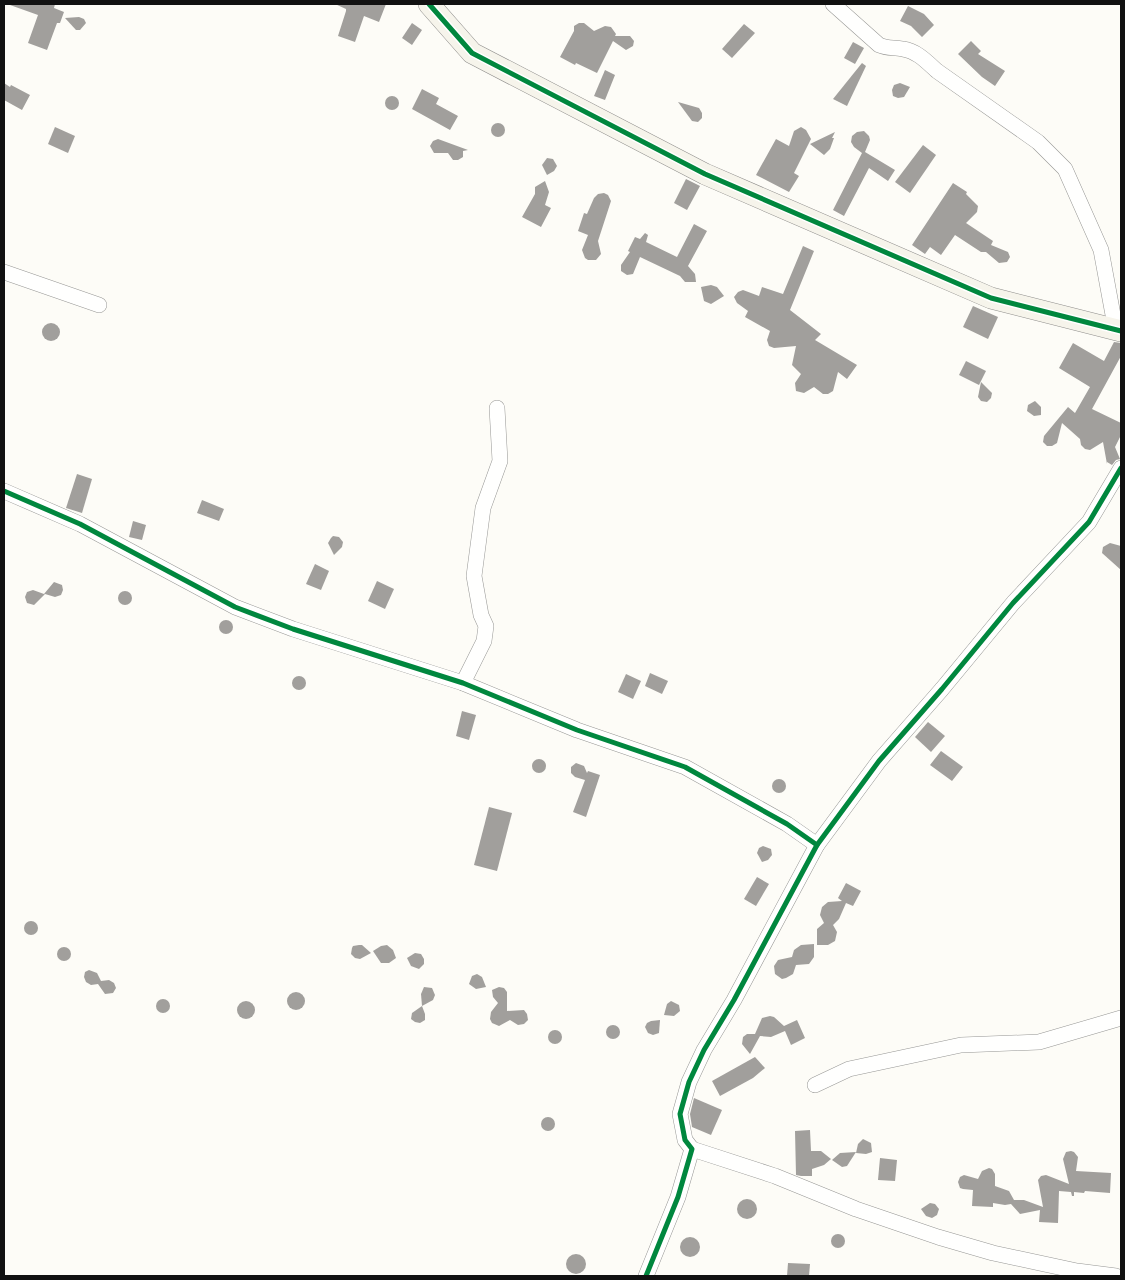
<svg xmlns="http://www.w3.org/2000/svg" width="1125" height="1280" font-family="'Roboto Serif',serif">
<rect width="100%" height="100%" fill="#fdfcf7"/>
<g fill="#a19f9c">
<polygon points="10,4 55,4 54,8 64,12 60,23 57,23 47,50 28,43 38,15 10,5"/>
<polygon points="335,4 386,4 379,22 364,16 355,42 338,36 346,11 346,9"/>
<polygon points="908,6 924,14 934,25 922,37 911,26 900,21"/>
<polygon points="79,17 84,19 86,23 80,30 76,30 65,18"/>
<polygon points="412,23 422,30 412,45 402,38"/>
<polygon points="579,23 584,23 594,31 605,26 611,27 616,34 615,36 630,36 634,41 633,46 626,50 613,41 597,73 576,63 575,65 560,57 574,31 574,26"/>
<polygon points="744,24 755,33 732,58 722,49"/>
<polygon points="971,41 981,51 978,54 1005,71 995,86 982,77 958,54"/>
<polygon points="853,42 864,48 855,64 844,58"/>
<polygon points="862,63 866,66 847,106 833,99"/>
<polygon points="605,70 615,75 605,100 594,96"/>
<polygon points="4,83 10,87 11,85 30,95 22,110 4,100"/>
<polygon points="900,83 910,87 904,97 898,98 893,96 892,90 894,85"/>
<polygon points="422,89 439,98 436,104 458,116 450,130 412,109"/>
<circle cx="392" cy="103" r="7"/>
<polygon points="678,102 699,108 702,113 702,118 698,122 692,121"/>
<circle cx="498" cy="130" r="7"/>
<polygon points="55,127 75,136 68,153 48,144"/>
<polygon points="801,127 806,130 811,139 794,173 799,176 789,192 756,175 776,139 789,146 794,131"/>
<polygon points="864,131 869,136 870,140 865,152 895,170 888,181 869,168 844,216 833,210 862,153 854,147 851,142 852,136 857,132"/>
<polygon points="835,132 832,138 834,138 830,149 824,155 810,144"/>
<polygon points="438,139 468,150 463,151 463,157 458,160 453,160 448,153 434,153 430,146 433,141"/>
<polygon points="923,145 936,155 910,193 895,182"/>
<polygon points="547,158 553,159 557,166 554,171 547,175 542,165"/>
<polygon points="686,179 700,186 687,210 674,203"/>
<polygon points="545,181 549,192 545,205 551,208 541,227 522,217 535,194 535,187"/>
<polygon points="953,183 967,192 966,194 978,206 977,212 966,223 993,241 991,245 1008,252 1010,257 1007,262 999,263 986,252 981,252 955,235 941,255 930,247 925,254 912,245"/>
<polygon points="604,193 608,195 611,201 598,241 601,254 596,260 588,260 585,258 582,250 588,235 578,231 584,213 587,214 594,198 598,194"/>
<polygon points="694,224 707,231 688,266 695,274 696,282 685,282 680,276 640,257 633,274 627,275 621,271 621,265 630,252 628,251 635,237 640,239 645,233 648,235 646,242 677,257"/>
<polygon points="803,246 814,251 790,310 821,334 815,340 857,365 847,379 838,372 833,391 828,394 823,394 814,387 804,393 796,391 795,383 801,374 792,365 796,346 774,348 769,346 767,340 770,331 745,317 748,311 737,303 734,297 738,292 743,290 759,296 762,287 783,294"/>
<polygon points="711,285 717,287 724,296 711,304 704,301 701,287"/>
<polygon points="973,306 998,317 988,339 963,327"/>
<circle cx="51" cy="332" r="9"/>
<polygon points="1114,342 1121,343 1121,356 1092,409 1121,423 1121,435 1115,447 1120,459 1116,460 1112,465 1107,462 1107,464 1103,442 1090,450 1085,449 1081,445 1080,439 1062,423 1057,443 1052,446 1047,446 1043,442 1044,436 1068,407 1075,413 1090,387 1059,368 1073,343 1104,361"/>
<polygon points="966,361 986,371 979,385 959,375"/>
<polygon points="981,382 992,393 991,398 987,402 981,401 978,397"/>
<polygon points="1035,401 1041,407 1041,415 1034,416 1027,411 1028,405"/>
<polygon points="77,474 92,479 82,513 66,508"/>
<polygon points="202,500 224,509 219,521 197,513"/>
<polygon points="133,521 146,525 142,540 129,537"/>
<polygon points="333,536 339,537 343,542 342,547 334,555 328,543 331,538"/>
<polygon points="1110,543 1121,546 1121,570 1102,553 1103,547"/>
<polygon points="315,564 329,571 321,590 306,584"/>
<polygon points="377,581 394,589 385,609 368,601"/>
<polygon points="54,582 62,585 63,590 61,595 55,597 45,594 34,605 27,603 25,597 27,592 33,590 44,594"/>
<circle cx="125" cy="598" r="7"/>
<circle cx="226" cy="627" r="7"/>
<polygon points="650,673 668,681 662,694 645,686"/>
<polygon points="626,674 641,681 633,699 618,692"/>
<circle cx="299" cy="683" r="7"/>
<polygon points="462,711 476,715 469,740 456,736"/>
<polygon points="928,722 945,736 931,752 915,737"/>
<polygon points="941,751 963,767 952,781 930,765"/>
<circle cx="539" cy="766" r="7"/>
<polygon points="576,763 584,766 587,773 588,771 600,775 586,817 573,812 585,780 575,777 571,773 571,767"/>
<circle cx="779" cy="786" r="7"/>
<polygon points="489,807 512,813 497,871 474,865"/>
<polygon points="763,846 771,849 772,855 768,860 762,862 757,853 759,848"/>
<polygon points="757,877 769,884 756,906 744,899"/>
<polygon points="846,883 861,891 853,906 846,903 839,919 833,925 837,932 835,941 828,945 817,945 817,929 824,923 820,915 822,907 828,902 842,901 838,898"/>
<circle cx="31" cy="928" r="7"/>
<polygon points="814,944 814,957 809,964 796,965 793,974 786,978 782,979 775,974 774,966 778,960 792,957 794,950 801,945"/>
<polygon points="359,945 362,945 371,953 360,959 355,958 351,954 352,948 353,946"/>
<polygon points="387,945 393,950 396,958 389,963 381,963 373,951 381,946"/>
<circle cx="64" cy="954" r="7"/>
<polygon points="415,953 421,954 424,959 424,964 419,969 411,966 407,958"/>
<polygon points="89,970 97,973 101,981 109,980 114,983 116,988 113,993 105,994 98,984 91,985 86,982 84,977 85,972"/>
<polygon points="477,974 482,977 486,987 476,989 469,984 472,976"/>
<polygon points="424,987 432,988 435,995 433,1000 422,1006 421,994"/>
<polygon points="499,987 504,988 507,992 507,1011 524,1010 527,1014 528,1020 524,1024 518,1025 510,1020 499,1026 492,1023 490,1019 491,1012 498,1003 493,997 492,990"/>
<circle cx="296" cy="1001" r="9"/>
<circle cx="163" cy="1006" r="7"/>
<circle cx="246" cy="1010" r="9"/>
<polygon points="671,1001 679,1005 680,1011 674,1016 664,1015 667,1004"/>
<polygon points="422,1006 425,1014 425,1020 420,1023 415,1022 411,1019 412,1013"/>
<polygon points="770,1016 774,1017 784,1026 797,1020 805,1038 791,1045 785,1031 771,1037 760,1036 750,1054 742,1044 743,1037 747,1034 755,1034 762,1018"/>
<polygon points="660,1020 659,1033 653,1035 648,1033 645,1027 647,1023 651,1021"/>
<circle cx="613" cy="1032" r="7"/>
<circle cx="555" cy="1037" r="7"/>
<polygon points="755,1057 765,1068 753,1078 720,1096 712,1081"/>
<polygon points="694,1098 722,1110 711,1135 692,1127 690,1114"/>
<circle cx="548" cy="1124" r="7"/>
<polygon points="810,1130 811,1151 821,1151 831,1159 824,1165 812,1169 812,1176 801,1176 796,1175 795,1131"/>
<polygon points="863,1139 871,1143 872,1152 866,1154 856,1153 858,1144"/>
<polygon points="1071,1151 1074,1152 1078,1157 1076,1171 1111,1173 1110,1193 1085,1191 1084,1193 1074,1192 1074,1196 1072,1196 1071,1192 1059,1191 1058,1223 1039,1222 1040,1210 1020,1214 1011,1204 1005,1205 993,1203 993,1207 972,1206 973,1190 963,1189 960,1188 958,1182 960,1177 964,1175 978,1179 982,1171 989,1168 992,1169 995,1174 995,1186 1009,1191 1014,1200 1024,1200 1043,1207 1038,1180 1041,1176 1046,1175 1069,1184 1063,1159 1066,1152"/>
<polygon points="856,1152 847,1166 842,1167 832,1160 840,1153"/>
<polygon points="880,1158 897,1160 895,1181 878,1180"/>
<circle cx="747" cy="1209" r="10"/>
<polygon points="930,1203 935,1204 939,1209 937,1215 932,1218 926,1216 921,1209"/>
<circle cx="838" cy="1241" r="7"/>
<circle cx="690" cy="1247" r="10"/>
<circle cx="576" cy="1264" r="10"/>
<polygon points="788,1263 810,1264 809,1276 787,1276"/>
</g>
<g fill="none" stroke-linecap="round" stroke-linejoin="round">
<defs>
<g id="street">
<path d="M 833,4 L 879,45 C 888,49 894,47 903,49 C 917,51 927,62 937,71 L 1038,142 L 1065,169 L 1101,250 L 1116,331"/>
<polyline points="4,272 99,305"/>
<polyline points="4,491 80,524 235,607 293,629 463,683 577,730 685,767 787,824 817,845"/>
<polyline points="463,683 484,641 486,626 481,615 474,576 483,508 500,461 497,408"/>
<polyline points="815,1085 849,1069 961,1045 1039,1042 1121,1018"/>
<polyline points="692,1149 775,1176 856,1209 938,1237 993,1253 1077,1271 1116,1276"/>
<polyline points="646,1276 678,1197 692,1149 685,1140 680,1114 689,1082 704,1050 734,1000 817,845 879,761 942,689 1013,603 1089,522 1121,468"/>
</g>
<polyline id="secondary" points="429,4 472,53 705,174 991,298 1121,331"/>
</defs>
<use href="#street" stroke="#979795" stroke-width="16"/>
<use href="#secondary" stroke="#8e8d8b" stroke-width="22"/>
<use href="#street" stroke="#fffffe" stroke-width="15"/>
<use href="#secondary" stroke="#f6f4eb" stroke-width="21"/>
<defs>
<g id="cycleway">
<polyline points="429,4 472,53 705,174 991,298 1121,331"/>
<polyline points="4,491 80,524 235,607 293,629 463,683 577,730 685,767 787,824 817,845"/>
<polyline points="646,1276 678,1197 692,1149 685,1140 680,1114 689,1082 704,1050 734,1000 817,845 879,761 942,689 1013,603 1089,522 1121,468"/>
</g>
</defs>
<use href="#cycleway" stroke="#fff" stroke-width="8"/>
<use href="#cycleway" stroke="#00873e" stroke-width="5"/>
</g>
<rect width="1125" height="1280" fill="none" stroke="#111111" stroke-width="10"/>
</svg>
